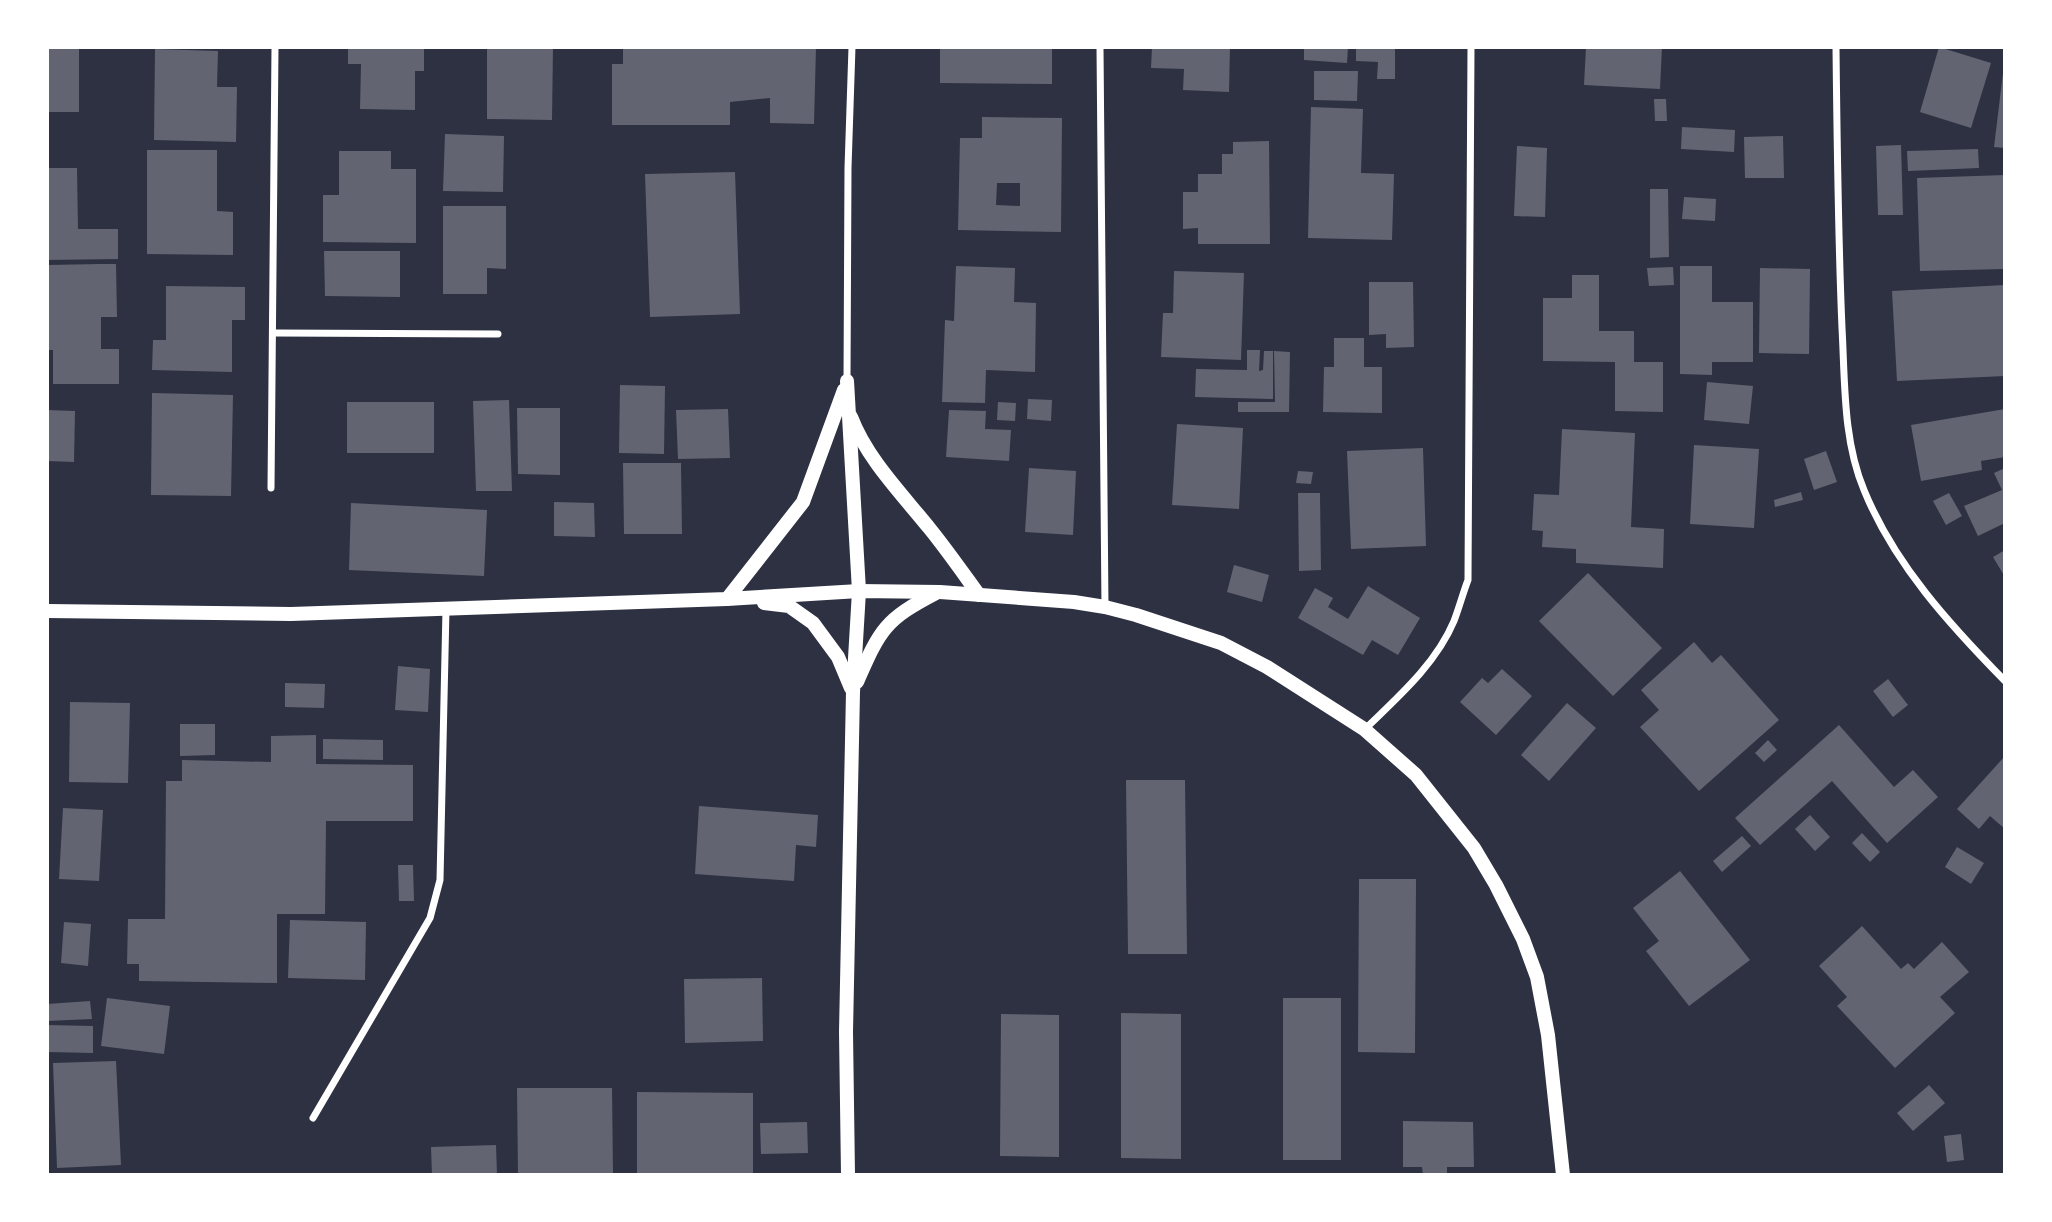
<svg xmlns="http://www.w3.org/2000/svg" width="2052" height="1222" font-family="'Nunito Sans',sans-serif">
<rect width="100%" height="100%" fill="#2d3142"/>
<g fill="#626471" fill-rule="evenodd">
<polygon points="348,47 424,47 424,71 415,71 415,110 360,109 361,64 348,64"/>
<polygon points="487,47 553,47 552,120 487,119"/>
<polygon points="623,47 816,47 814,124 770,123 770,98 730,102 730,125 612,125 612,64 623,64"/>
<polygon points="940,47 1052,47 1052,84 940,83"/>
<polygon points="1152,47 1230,47 1229,92 1183,90 1184,69 1151,68"/>
<polygon points="1304,47 1348,47 1347,63 1304,60"/>
<polygon points="1356,47 1395,47 1395,79 1377,79 1378,62 1356,61"/>
<polygon points="1586,47 1662,47 1660,89 1584,85"/>
<polygon points="1939,47 1991,63 1971,128 1920,112"/>
<rect x="47" y="48" width="32" height="64"/>
<polygon points="155,49 218,51 217,87 237,87 236,142 154,140"/>
<polygon points="1314,71 1358,71 1357,101 1314,100"/>
<polygon points="2003,73 2005,73 2005,148 1994,147"/>
<polygon points="1654,99 1666,99 1667,121 1655,121"/>
<polygon points="1311,107 1363,109 1361,173 1394,174 1392,240 1308,238"/>
<path d="M 982,117 L 1062,118 L 1061,232 L 958,230 L 960,138 L 982,138 ZM 997,183 L 1020,183 L 1020,206 L 996,205 Z"/>
<polygon points="1682,127 1735,130 1734,152 1681,149"/>
<polygon points="445,134 504,136 503,192 443,191"/>
<polygon points="1783,136 1784,178 1745,178 1744,137"/>
<polygon points="1269,141 1270,244 1198,244 1198,228 1183,229 1183,192 1198,192 1198,174 1222,174 1222,154 1233,154 1233,142"/>
<polygon points="1901,145 1903,215 1878,215 1876,146"/>
<polygon points="1517,146 1547,148 1545,217 1514,216"/>
<polygon points="1978,149 1979,168 1908,171 1907,151"/>
<polygon points="147,150 217,150 217,211 233,212 233,255 147,254"/>
<polygon points="339,151 391,151 391,169 416,169 416,243 323,242 323,195 339,195"/>
<polygon points="47,168 77,168 78,229 118,229 118,259 47,260"/>
<polygon points="735,172 740,314 650,317 645,174"/>
<polygon points="2005,175 2005,269 1920,271 1917,178"/>
<polygon points="1650,189 1668,189 1669,257 1650,258"/>
<polygon points="1684,197 1716,199 1715,221 1682,219"/>
<polygon points="443,206 506,206 506,269 487,268 487,294 443,294"/>
<polygon points="324,251 400,251 400,297 325,296"/>
<polygon points="100,264 116,264 117,317 101,317 101,349 119,349 119,384 53,384 53,350 47,350 47,265"/>
<polygon points="956,266 1015,268 1014,302 1036,303 1035,372 986,370 985,403 942,402 945,320 954,321"/>
<polygon points="1680,266 1712,266 1712,302 1753,302 1753,362 1712,362 1712,375 1680,374"/>
<polygon points="1673,267 1674,285 1649,286 1647,268"/>
<polygon points="1760,268 1810,269 1809,354 1759,353"/>
<polygon points="1174,271 1244,273 1241,360 1161,357 1163,313 1173,313"/>
<polygon points="1572,275 1599,275 1599,331 1634,331 1634,362 1663,362 1663,412 1615,411 1615,362 1543,361 1543,298 1572,298"/>
<polygon points="1369,282 1413,282 1414,347 1386,348 1386,334 1369,335"/>
<polygon points="2005,285 2005,376 1897,381 1892,291"/>
<polygon points="166,286 245,287 245,320 232,320 232,372 152,370 153,340 166,340"/>
<polygon points="1334,338 1364,338 1364,367 1382,367 1382,413 1323,412 1324,367 1334,367"/>
<polygon points="1247,350 1260,350 1259,371 1263,370 1264,351 1273,351 1273,399 1195,397 1196,369 1247,370"/>
<polygon points="1274,351 1290,352 1289,412 1238,412 1238,402 1275,402"/>
<polygon points="1707,382 1753,386 1749,424 1704,420"/>
<polygon points="620,385 665,386 664,454 619,453"/>
<polygon points="152,393 233,395 231,496 151,495"/>
<polygon points="1028,399 1052,400 1051,421 1027,419"/>
<polygon points="509,400 512,491 476,491 473,401"/>
<rect x="347" y="402" width="87" height="51"/>
<polygon points="998,402 1016,403 1015,421 997,420"/>
<polygon points="517,408 560,408 560,475 518,474"/>
<polygon points="728,409 730,458 678,459 676,410"/>
<polygon points="2005,409 2005,457 1981,461 1982,470 1921,481 1911,425"/>
<polygon points="47,410 75,411 74,462 47,461"/>
<polygon points="949,410 986,411 985,429 1011,430 1009,461 946,457"/>
<polygon points="1177,424 1243,428 1239,509 1172,505"/>
<polygon points="1562,429 1635,433 1631,527 1664,529 1663,568 1576,563 1576,549 1542,547 1543,531 1532,530 1534,494 1559,495"/>
<polygon points="1694,445 1759,449 1754,528 1690,524"/>
<polygon points="1423,448 1426,546 1351,549 1347,451"/>
<polygon points="1826,451 1837,482 1814,490 1804,459"/>
<polygon points="623,463 681,463 682,534 624,534"/>
<polygon points="1029,468 1076,471 1073,535 1025,532"/>
<polygon points="2005,468 2005,523 1978,536 1964,506 2002,490 1994,473"/>
<polygon points="1298,471 1313,472 1311,484 1296,483"/>
<polygon points="1801,492 1803,500 1775,507 1774,500"/>
<polygon points="1298,493 1320,493 1321,570 1299,571"/>
<polygon points="1949,493 1962,516 1946,525 1933,501"/>
<polygon points="554,502 594,503 595,537 554,536"/>
<polygon points="351,503 487,510 484,576 349,570"/>
<polygon points="2005,550 2005,577 1993,557"/>
<polygon points="1234,565 1269,575 1262,602 1227,592"/>
<polygon points="1588,573 1662,648 1613,696 1539,621"/>
<polygon points="1368,586 1420,618 1398,655 1372,640 1363,655 1298,618 1315,588 1333,598 1328,607 1348,619"/>
<polygon points="1694,642 1712,663 1721,655 1779,720 1699,791 1640,727 1659,710 1641,690"/>
<polygon points="398,666 430,669 428,712 395,710"/>
<polygon points="1502,669 1532,696 1496,735 1460,702 1482,678 1488,683"/>
<polygon points="1888,679 1908,705 1893,717 1873,691"/>
<polygon points="285,683 325,684 324,708 285,707"/>
<polygon points="70,702 130,703 128,783 69,782"/>
<polygon points="1567,703 1596,728 1549,781 1521,755"/>
<polygon points="180,724 215,724 215,755 180,756"/>
<polygon points="1839,725 1894,787 1913,770 1938,797 1887,843 1832,781 1760,845 1735,818"/>
<polygon points="316,735 316,764 413,765 413,821 326,821 325,914 277,914 277,983 139,981 139,964 127,964 128,919 165,919 166,781 182,781 182,760 271,762 271,736"/>
<polygon points="323,739 383,740 383,760 323,759"/>
<polygon points="1768,740 1777,750 1764,762 1755,753"/>
<polygon points="2005,756 2005,829 1990,816 1979,829 1957,809"/>
<polygon points="1126,780 1185,780 1187,954 1128,954"/>
<polygon points="699,806 818,815 816,847 796,845 794,881 695,874"/>
<polygon points="63,808 103,810 99,881 59,879"/>
<polygon points="1810,815 1830,837 1815,851 1795,829"/>
<polygon points="1862,833 1880,852 1870,862 1852,843"/>
<polygon points="1742,836 1751,846 1722,872 1713,861"/>
<polygon points="1957,847 1984,863 1971,884 1945,867"/>
<polygon points="398,865 413,865 414,901 399,901"/>
<polygon points="1680,871 1750,960 1689,1006 1646,951 1659,941 1633,908"/>
<polygon points="1359,879 1416,879 1415,1053 1358,1052"/>
<polygon points="290,920 366,922 365,980 288,978"/>
<polygon points="64,922 91,924 88,966 61,963"/>
<polygon points="1862,926 1901,969 1908,963 1914,969 1942,942 1969,972 1940,997 1955,1013 1895,1068 1837,1006 1847,997 1819,966"/>
<polygon points="762,978 763,1041 685,1043 684,979"/>
<polygon points="107,998 170,1006 164,1054 101,1046"/>
<rect x="1283" y="998" width="58" height="162"/>
<polygon points="90,1001 92,1019 47,1021 47,1004"/>
<polygon points="1121,1013 1181,1014 1181,1159 1121,1158"/>
<polygon points="1001,1014 1059,1015 1059,1157 1000,1156"/>
<polygon points="47,1025 93,1026 93,1053 47,1052"/>
<polygon points="116,1061 121,1165 57,1168 53,1063"/>
<polygon points="1929,1085 1945,1103 1913,1131 1897,1113"/>
<polygon points="517,1088 612,1088 613,1175 518,1175"/>
<polygon points="637,1092 753,1093 753,1175 637,1175"/>
<polygon points="1403,1121 1473,1122 1474,1167 1447,1167 1447,1175 1423,1175 1422,1167 1403,1167"/>
<polygon points="807,1122 808,1153 761,1154 760,1123"/>
<polygon points="1961,1134 1964,1160 1947,1162 1944,1136"/>
<polygon points="496,1145 497,1175 432,1175 431,1147"/>
</g>
<g fill="none" stroke-linecap="round" stroke-linejoin="round">
<g stroke="#fff" stroke-width="7">
<polyline points="1100,47 1105,607"/>
<path d="M 1836,47 C 1837,141 1838,235 1842,328 C 1845,382 1843,440 1864,490 C 1894,564 1950,625 2005,681"/>
<polyline points="274,333 498,334"/>
<polyline points="847,381 848,168 852,47"/>
<polyline points="271,488 275,47"/>
<path d="M 1365,729 C 1398,697 1436,664 1454,621 C 1459,608 1463,593 1468,580 L 1471,47"/>
<polyline points="313,1118 430,918 440,880 446,609"/>
</g>
<g stroke="#fff" stroke-width="14">
<polyline points="847,381 859,591 853,692 846,1032 848,1175"/>
<path d="M 851,417 C 867,459 902,494 930,529 C 947,550 963,573 979,595"/>
<polyline points="727,599 803,502 844,390"/>
<polyline points="764,603 789,606 813,623 838,657 851,688"/>
<polyline points="47,611 291,614 727,599 859,591 940,592 1074,602 1105,607 1136,615 1221,643 1267,667 1364,729 1416,775 1474,848 1496,885 1523,939 1537,977 1548,1035 1563,1175"/>
<path d="M 857,682 C 880,630 884,620 936,593"/>
</g>
</g>
<rect width="2052" height="1222" fill="none" stroke="#ffffff" stroke-width="98"/>
</svg>
